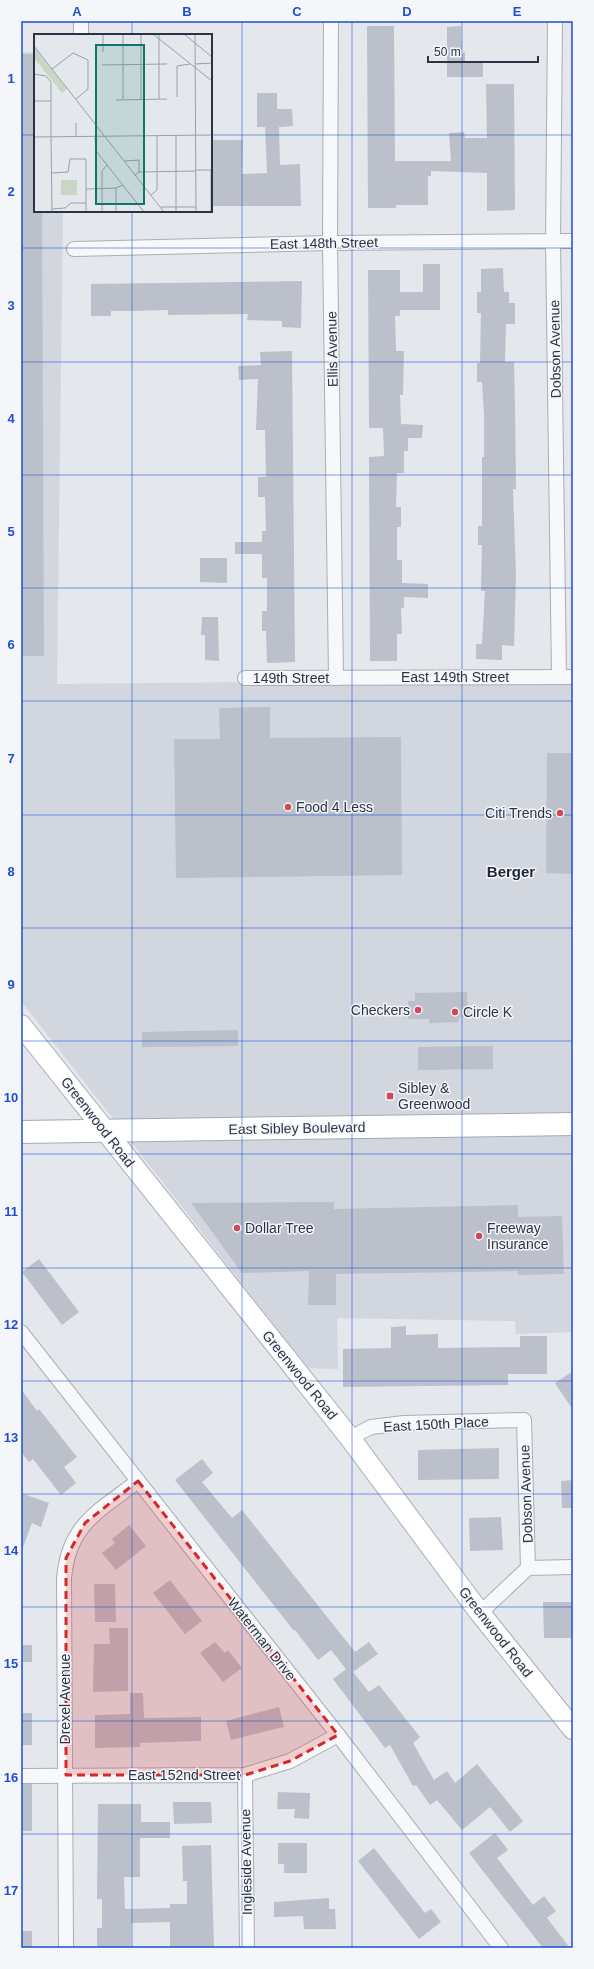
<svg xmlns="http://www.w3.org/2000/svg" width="594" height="1969" font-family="Arial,sans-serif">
<rect width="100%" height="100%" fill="#e4e7ec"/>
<polygon fill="#d2d6de" points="21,52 35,53 35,211 63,211 57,684 573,679 573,1332 516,1334 515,1321 337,1318 338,1369 308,1368 21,1001"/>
<g fill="#bbc0ca">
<polygon points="367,26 394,26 395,161 451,161 449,133 464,132 465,138 487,138 486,84 514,84 515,210 487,211 487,173 431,171 431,176 428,176 428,205 396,205 396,208 368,208"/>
<polygon points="461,26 462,53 465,52 465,63 483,63 483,77 447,77 447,27"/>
<polygon points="21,54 35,54 35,211 42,211 44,656 21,656"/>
<polygon points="257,93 277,93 277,109 292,109 293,126 279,127 280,165 300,164 301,206 211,206 211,140 243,140 242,174 267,173 265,127 257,127"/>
<polygon points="423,264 440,264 440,310 400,310 400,316 395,316 396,351 404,351 403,395 400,395 401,424 423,425 422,438 408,438 408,451 404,451 404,473 397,473 396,507 401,507 401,527 397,527 397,560 402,560 402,583 428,584 428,598 404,597 404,608 401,608 402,634 397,634 397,661 370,661 369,457 384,456 383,428 369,428 368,270 400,270 400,292 423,292"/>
<polygon points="503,268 504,292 509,292 509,303 515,303 515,324 506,324 505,362 514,362 515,407 516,489 513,489 516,575 514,646 502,645 502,660 476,659 476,644 482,644 485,591 481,591 482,545 478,545 478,526 482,526 482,457 484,457 484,416 482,382 477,382 477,363 480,363 481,313 477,313 477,292 481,292 481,269"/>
<polygon points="302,281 301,328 282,327 282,321 247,320 248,314 168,315 168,310 134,311 111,311 111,316 91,316 91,284"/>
<polygon points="292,351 295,662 267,663 266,631 262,631 262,611 267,611 267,578 262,578 262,554 235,554 235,542 262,542 262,531 266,531 265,497 258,497 258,477 266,477 265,430 256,430 258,379 239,380 238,366 261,365 260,352"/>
<polygon points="200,558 227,558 227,583 200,582"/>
<polygon points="202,617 218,617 219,661 205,660 205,635 201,635"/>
<polygon points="270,707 270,738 401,737 402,875 176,878 174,739 220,739 219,708"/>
<polygon points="547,753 573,753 573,874 546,873"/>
<polygon points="467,992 468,1017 460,1017 458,1022 429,1023 429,1019 408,1019 408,1001 415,1001 415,993"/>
<polygon points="238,1030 238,1046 142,1047 142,1032"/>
<polygon points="493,1046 493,1069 418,1070 418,1047"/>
<polygon points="334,1202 334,1209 518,1205 518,1217 562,1216 564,1274 518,1275 518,1271 336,1274 336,1305 308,1305 309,1271 242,1273 191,1203"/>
<polygon points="39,1259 79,1312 62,1325 22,1272"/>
<polygon points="406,1326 406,1335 438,1334 438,1348 520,1347 520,1336 547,1336 547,1374 508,1374 508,1385 343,1387 343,1349 391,1348 391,1327"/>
<polygon points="573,1371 573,1410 555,1383"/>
<polygon points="21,1389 37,1411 39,1409 77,1457 64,1467 76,1483 61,1495 33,1459 29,1462 21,1452"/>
<polygon points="499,1448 499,1479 418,1480 418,1450"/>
<polygon points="202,1459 213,1473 202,1482 232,1518 242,1510 355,1652 369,1642 378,1654 353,1672 369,1692 379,1685 420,1737 413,1743 434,1780 447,1771 455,1783 477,1764 523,1821 510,1832 490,1807 462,1830 437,1800 430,1805 416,1785 413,1786 390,1745 385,1748 333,1679 346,1669 331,1650 318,1660 295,1630 294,1631 175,1480"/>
<polygon points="573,1480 573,1508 562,1508 561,1481"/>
<polygon points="21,1493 49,1503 41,1527 32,1523 22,1550"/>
<polygon points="501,1517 503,1550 470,1551 469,1518"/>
<polygon points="129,1525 146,1546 116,1570 102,1553 115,1543 112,1539"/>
<polygon points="170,1580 202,1621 185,1634 153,1593"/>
<polygon points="94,1584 115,1584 116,1622 95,1622"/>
<polygon points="543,1602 573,1602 573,1638 544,1638"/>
<polygon points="109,1628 128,1628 128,1691 93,1692 94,1644 110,1644"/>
<polygon points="215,1642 225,1653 228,1650 242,1668 223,1682 200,1653"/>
<rect x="21" y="1645" width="11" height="17"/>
<polygon points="130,1693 143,1693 144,1718 201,1717 201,1741 140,1743 140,1747 95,1748 95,1715 130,1714"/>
<polygon points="279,1707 284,1727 231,1740 226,1721"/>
<rect x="21" y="1713" width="11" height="32"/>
<rect x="21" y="1784" width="11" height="47"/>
<polygon points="278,1792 310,1793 309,1819 294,1818 295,1809 277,1809"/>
<polygon points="173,1802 211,1802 212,1823 174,1824"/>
<polygon points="98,1804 141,1804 141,1822 170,1822 170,1838 140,1838 140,1877 124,1877 125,1909 170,1908 170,1904 187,1904 187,1881 183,1881 182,1846 211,1845 214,1948 170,1948 170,1922 131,1923 131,1948 97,1948 97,1928 102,1928 102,1899 97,1899"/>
<polygon points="495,1833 508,1850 497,1858 533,1905 544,1896 556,1911 547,1918 570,1948 543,1948 469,1853"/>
<polygon points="278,1843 307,1843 307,1873 284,1873 284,1864 278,1864"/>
<polygon points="374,1848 425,1913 431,1909 441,1922 419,1939 358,1861"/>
<polygon points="329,1898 329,1909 335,1909 336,1929 304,1929 303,1916 274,1917 274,1902"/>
<rect x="21" y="1931" width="11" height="17"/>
</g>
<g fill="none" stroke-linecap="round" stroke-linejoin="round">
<defs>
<g id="street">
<polyline points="81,21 81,35"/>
<polyline points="331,21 330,243 336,678"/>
<polyline points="555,21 553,241 559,677"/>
<polyline points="74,249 330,243 573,241"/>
<polyline points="245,678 573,677"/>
<polyline points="21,1332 338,1735 501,1948"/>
<polyline points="350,1438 371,1427 404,1423 524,1420 528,1568"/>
<polyline points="480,1613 528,1568 573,1567"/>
<polyline points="245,1775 247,1948"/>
<polyline points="21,1776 245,1775 290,1761 338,1735"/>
<path d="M 66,1948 L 64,1578 C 69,1524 98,1512 138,1481"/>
</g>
<polyline id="secondary" points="21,1025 350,1438 480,1613 573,1729"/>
<polyline id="primary" points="21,1132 573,1124"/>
</defs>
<use href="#street" stroke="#a9aeb7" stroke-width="16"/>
<use href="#secondary" stroke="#a9aeb7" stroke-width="22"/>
<use href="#primary" stroke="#a3abb8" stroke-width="24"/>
<use href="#street" stroke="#f7f8fa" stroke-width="14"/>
<use href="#secondary" stroke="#fff" stroke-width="20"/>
<use href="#primary" stroke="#fff" stroke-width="22"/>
</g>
<path fill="#d62828" fill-opacity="0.2" stroke="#d62828" stroke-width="3" stroke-dasharray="8 5" stroke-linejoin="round" d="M 138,1481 L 338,1735 L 290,1761 L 245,1775 L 66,1775 L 66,1558 L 85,1523 Z"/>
<path fill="none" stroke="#1d4ed8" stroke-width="1" stroke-opacity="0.55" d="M 132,21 L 132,35M 242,21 L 242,1948M 352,21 L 352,1948M 462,21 L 462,1948M 21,135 L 35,135M 211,135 L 573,135M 132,211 L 132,1948M 21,248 L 573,248M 21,362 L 573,362M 21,475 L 573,475M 21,588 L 573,588M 21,701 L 573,701M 21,815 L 573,815M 21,928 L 573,928M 21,1041 L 573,1041M 21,1154 L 573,1154M 21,1268 L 573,1268M 21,1381 L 573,1381M 21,1494 L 573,1494M 21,1607 L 573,1607M 21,1721 L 573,1721M 21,1834 L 573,1834"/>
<g fill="#d1495b" stroke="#f4f6f9" stroke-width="1.5">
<circle cx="288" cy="807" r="4"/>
<circle cx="560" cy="813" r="4"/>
<circle cx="418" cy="1010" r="4"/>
<circle cx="455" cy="1012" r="4"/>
<rect x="386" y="1092" width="8" height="8" rx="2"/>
<circle cx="237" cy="1228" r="4"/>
<circle cx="479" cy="1236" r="4"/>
</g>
<g text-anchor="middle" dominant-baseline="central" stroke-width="3" stroke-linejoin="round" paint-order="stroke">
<g font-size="14" fill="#2b3445" stroke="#f4f6f9">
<text transform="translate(324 243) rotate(-1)">East 148th Street</text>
<text transform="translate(332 349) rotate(-91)">Ellis Avenue</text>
<text transform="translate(555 349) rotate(-91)">Dobson Avenue</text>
<text x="455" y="677">East 149th Street</text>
<text x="291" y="678">149th Street</text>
<text transform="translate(98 1122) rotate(52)">Greenwood Road</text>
<text transform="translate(297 1128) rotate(-1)">East Sibley Boulevard</text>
<text transform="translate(300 1375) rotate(51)">Greenwood Road</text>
<text transform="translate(436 1424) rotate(-3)">East 150th Place</text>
<text transform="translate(526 1494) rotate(-92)">Dobson Avenue</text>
<text transform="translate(496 1632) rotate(52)">Greenwood Road</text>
<text transform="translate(262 1639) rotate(52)">Waterman Drive</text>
<text transform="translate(65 1699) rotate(-90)">Drexel Avenue</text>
<text x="184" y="1775">East 152nd Street</text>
<text transform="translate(246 1862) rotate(-91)">Ingleside Avenue</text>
</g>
<g font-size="14" fill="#2b3445" stroke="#f4f6f9" text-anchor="start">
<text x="296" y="807">Food 4 Less</text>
<text x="552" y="813" text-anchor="end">Citi Trends</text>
<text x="410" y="1010" text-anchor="end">Checkers</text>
<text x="463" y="1012">Circle K</text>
<text x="398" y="1088">Sibley &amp;<tspan x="398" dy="16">Greenwood</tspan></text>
<text x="245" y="1228">Dollar Tree</text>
<text x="487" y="1228">Freeway<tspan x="487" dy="16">Insurance</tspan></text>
</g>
<g font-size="15" font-weight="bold" fill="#1d2536" stroke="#f4f6f9">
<text x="511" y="871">Berger</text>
</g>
</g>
<g transform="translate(34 34)">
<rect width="178" height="178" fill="#e4e7ec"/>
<path d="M 0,13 L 33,55 L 28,59 L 0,24 ZM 27,146 L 43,146 L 43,161 L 27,161 Z" fill="#c9d6c5"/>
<path fill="none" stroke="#9a9fa9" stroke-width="1" d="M 69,0 L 69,18M 89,0 L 89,65M 107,0 L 107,65M 119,0 L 178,47M 125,0 L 125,65M 150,0 L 178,23M 161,0 L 162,178M 0,12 L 130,178M 161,30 L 178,29M 68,31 L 133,30M 18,35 L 39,19 L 54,26 L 54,55 L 42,65M 0,40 L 12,42 L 17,48 L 17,103M 143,63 L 143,32 L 156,30M 82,66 L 133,65M 0,67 L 17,67M 42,89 L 42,103M 142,101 L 142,178M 61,102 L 62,117 L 110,178M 0,103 L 178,101M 17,103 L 18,178M 91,127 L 105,126 L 105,138M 162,136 L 177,136M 177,136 L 177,178M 18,139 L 34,138 L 36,125 L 52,125 L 52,178M 101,141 L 105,138 L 162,137M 82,154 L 82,178M 52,155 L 82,154 L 89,151M 117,161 L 123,156 L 123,101M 127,173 L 162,173M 18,175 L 31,174 L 37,169 L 52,169M 68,178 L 68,137 L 73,131"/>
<path fill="#0f766e" fill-opacity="0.15" stroke="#0f766e" stroke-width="2" d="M 62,11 L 110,11 L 110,170 L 62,170 Z"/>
<rect width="178" height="178" fill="none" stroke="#2b3445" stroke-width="2"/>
</g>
<rect width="594" height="1969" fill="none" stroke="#f4f6f9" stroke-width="44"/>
<path d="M428 56v6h110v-6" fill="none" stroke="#2b3445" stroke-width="2"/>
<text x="434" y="56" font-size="12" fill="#2b3445" stroke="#f4f6f9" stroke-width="3" paint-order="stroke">50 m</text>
<rect x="22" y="22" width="550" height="1925" fill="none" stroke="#1d4ed8" stroke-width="1.5"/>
<g font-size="13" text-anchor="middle" font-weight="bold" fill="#1d4ed8">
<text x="77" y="16">A</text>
<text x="187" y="16">B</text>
<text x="297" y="16">C</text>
<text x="407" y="16">D</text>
<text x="517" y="16">E</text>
<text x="11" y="83">1</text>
<text x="11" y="196">2</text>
<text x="11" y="310">3</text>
<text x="11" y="423">4</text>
<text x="11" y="536">5</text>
<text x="11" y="649">6</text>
<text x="11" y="763">7</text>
<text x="11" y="876">8</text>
<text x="11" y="989">9</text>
<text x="11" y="1102">10</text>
<text x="11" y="1216">11</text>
<text x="11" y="1329">12</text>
<text x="11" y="1442">13</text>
<text x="11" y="1555">14</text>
<text x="11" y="1668">15</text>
<text x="11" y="1782">16</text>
<text x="11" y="1895">17</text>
</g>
</svg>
